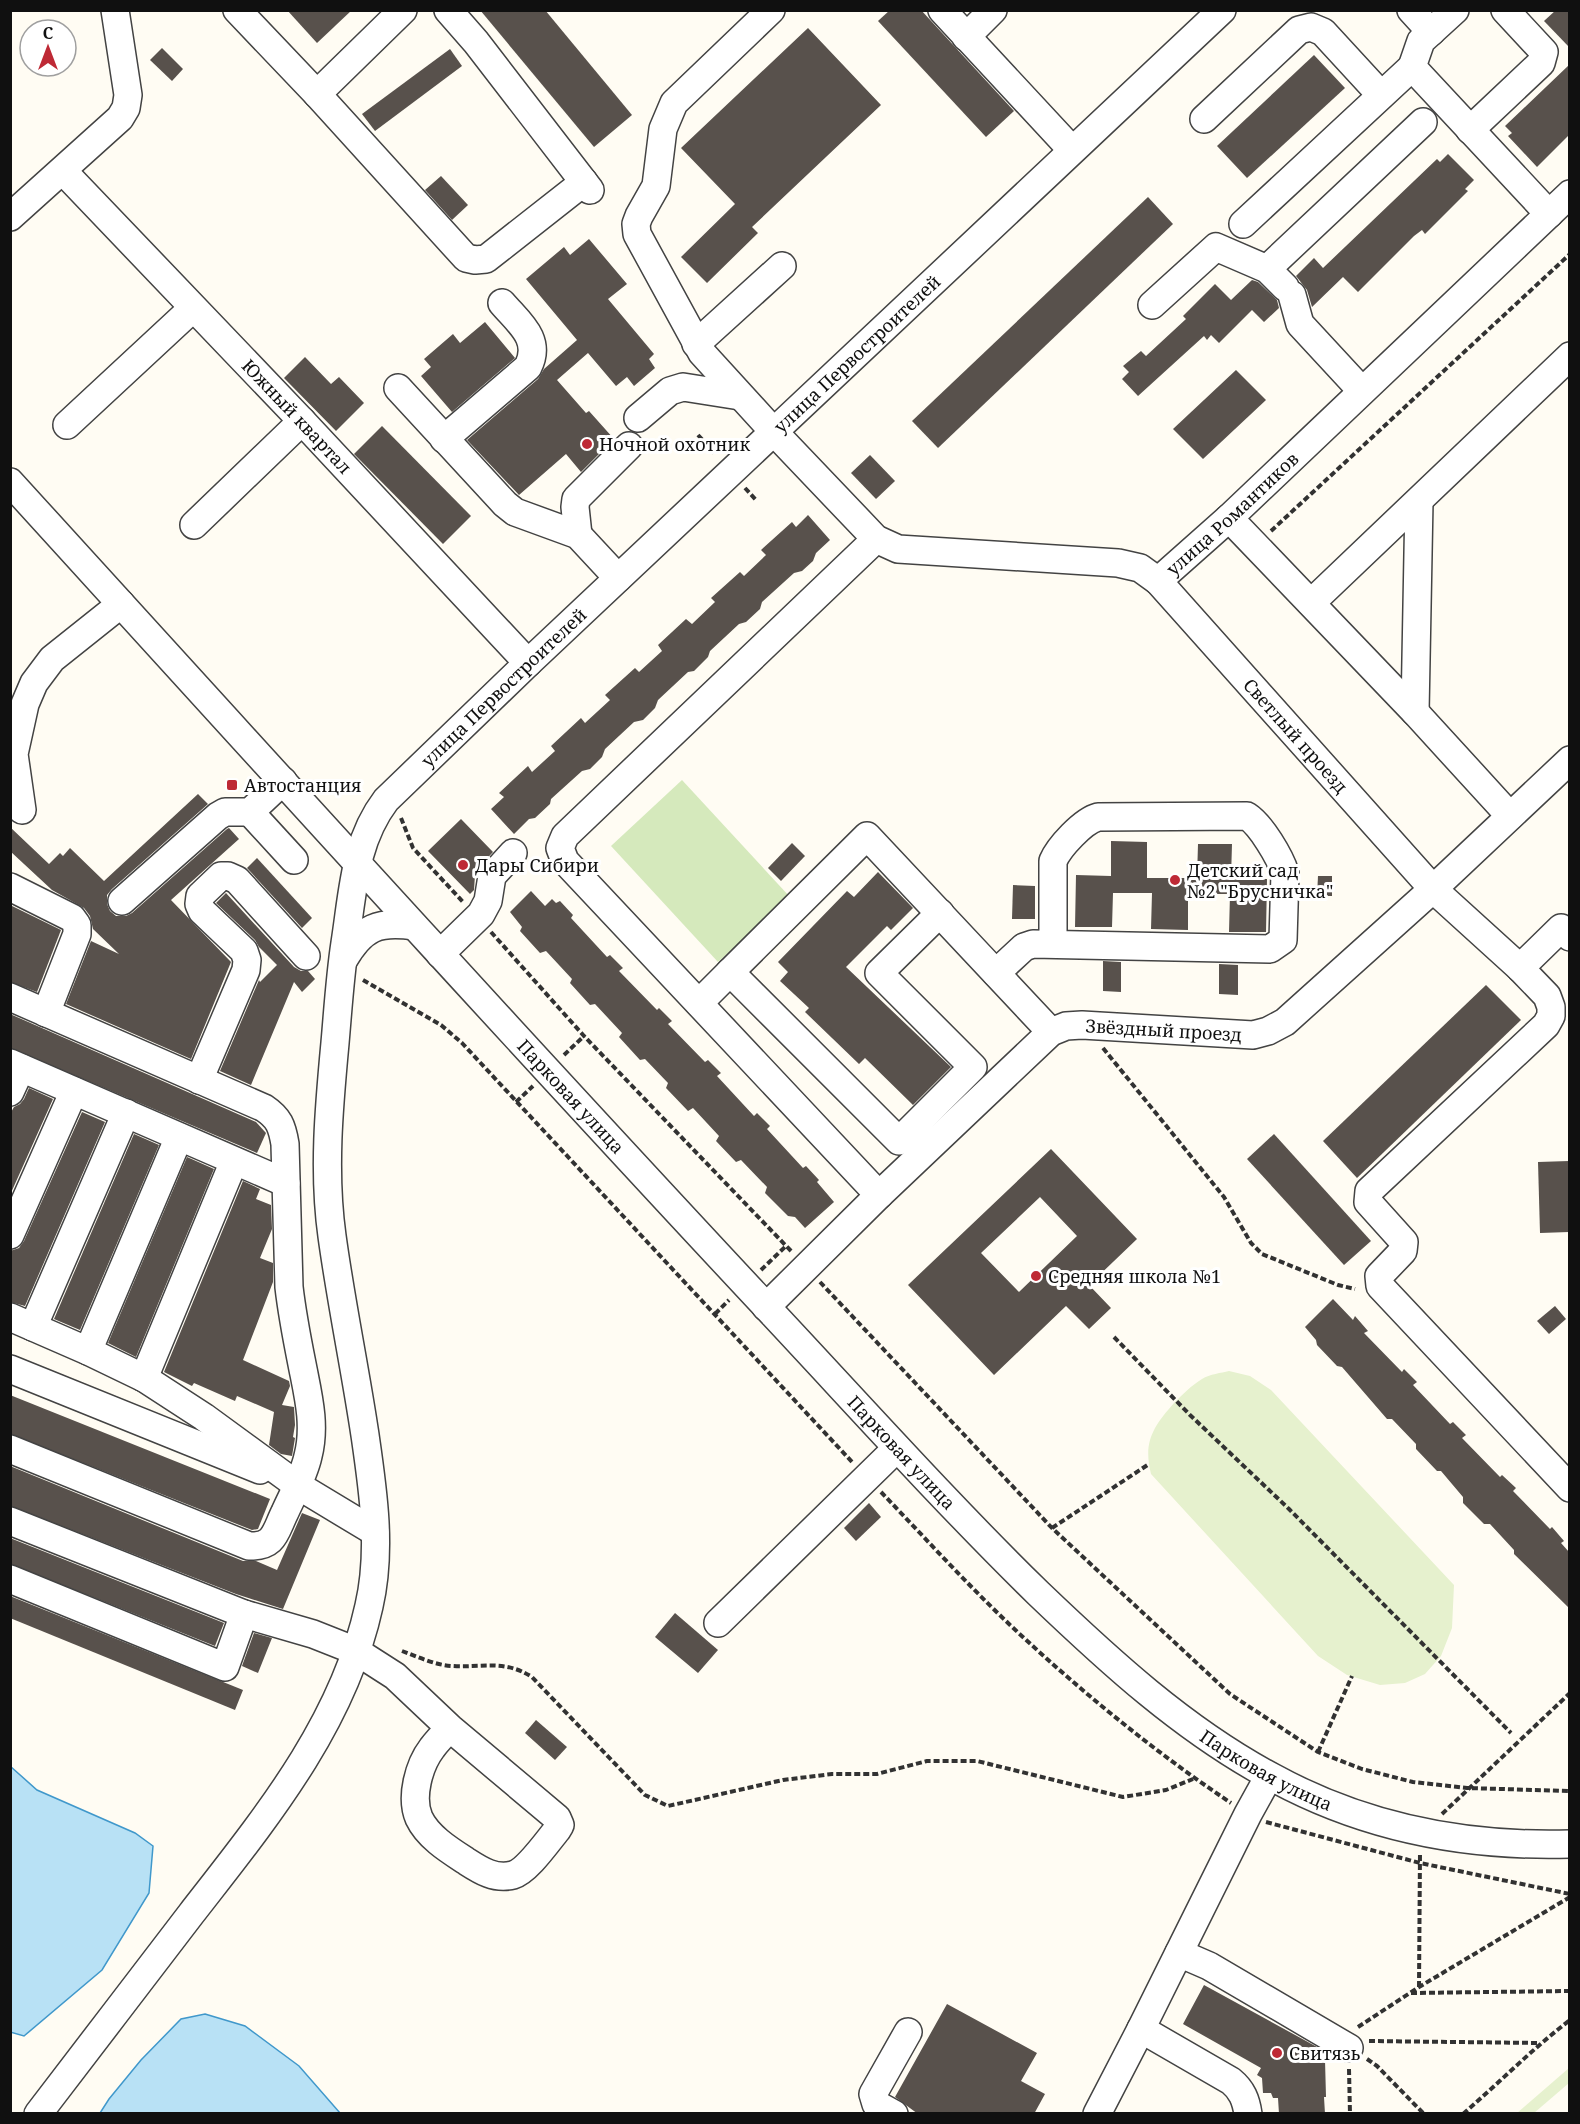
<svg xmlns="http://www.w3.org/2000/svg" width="1580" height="2124" font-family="'Noto Serif',serif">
<rect width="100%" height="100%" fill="#fffcf3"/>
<polygon fill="#d5e9bc" points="682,780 790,897 718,962 611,846"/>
<g fill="#e6f1ce">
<path d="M 1229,1371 L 1250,1376 L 1271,1390 L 1454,1585 L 1452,1628 L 1441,1656 L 1425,1674 L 1405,1683 L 1380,1685 L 1347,1675 L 1318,1656 L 1151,1474 C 1143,1442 1153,1427 1174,1403 C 1182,1395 1192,1385 1202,1379 C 1210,1374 1221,1373 1229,1371 Z"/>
<polygon points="1569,2068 1569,2083 1534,2113 1517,2113"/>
</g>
<g fill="#b8e1f5" stroke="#4098cb" stroke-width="1.5">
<polygon points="10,1766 37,1790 135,1833 153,1846 149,1893 102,1970 24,2036 10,2032"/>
<polygon points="205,2014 245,2026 299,2066 340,2113 100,2113 109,2099 141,2060 181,2019"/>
</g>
<g fill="#58514c" fill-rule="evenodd">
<polygon points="287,10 352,10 317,43"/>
<polygon points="480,10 545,10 632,115 594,147"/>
<polygon points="890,10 921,10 1014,111 986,137 878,21"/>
<polygon points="1556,10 1569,10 1569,47 1544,21"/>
<polygon points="808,28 881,105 752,227 758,233 707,283 681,257 735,204 681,148"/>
<polygon points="162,48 183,69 172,81 150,60"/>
<polygon points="450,49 462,66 375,131 362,114"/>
<polygon points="1314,55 1345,88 1247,178 1217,146"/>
<polygon points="1569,65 1569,135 1537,167 1508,136 1512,133 1505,126"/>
<polygon points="1448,154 1474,180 1465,189 1468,191 1425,234 1422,230 1414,236 1358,292 1343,277 1312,307 1307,290 1296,276 1314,258 1323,268 1437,159 1440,162"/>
<polygon points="441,176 468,205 452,220 425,190"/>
<polygon points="1148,197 1173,224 938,448 912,421"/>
<polygon points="589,239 627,284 608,299 654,354 649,359 655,368 634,386 627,377 616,386 588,353 557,380 586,413 589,411 614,439 581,472 566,454 519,495 467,440 538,379 544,369 577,340 526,279 564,247 570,255"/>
<polygon points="1252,280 1258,282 1277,300 1279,308 1264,322 1252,310 1219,343 1211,335 1207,340 1204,336 1138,396 1122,379 1129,372 1123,366 1141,351 1146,356 1186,319 1183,316 1215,284 1231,300"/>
<polygon points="485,322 515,358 452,412 421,376 431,367 424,359 453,334 460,343"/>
<polygon points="305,357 331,384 339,377 364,403 336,431 284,378"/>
<polygon points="1236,370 1266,400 1203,459 1173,429"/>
<polygon points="382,426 471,516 443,544 354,454"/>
<polygon points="870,455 895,481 876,499 851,473"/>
<polygon points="808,515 830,540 816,553 813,561 802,571 794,573 762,602 760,609 746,622 739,624 710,651 708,657 694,671 688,672 658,700 655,708 643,720 634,722 605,749 602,757 590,769 582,771 551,799 550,804 535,818 529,819 514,834 491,809 504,797 499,793 528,766 532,772 555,751 551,746 581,718 585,723 610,700 605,695 635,668 639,672 662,651 658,645 686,619 692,624 715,602 711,598 740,572 744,576 766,555 761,550 792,522 796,527"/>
<polygon points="198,794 208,804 112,889 107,895 107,904 110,911 116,916 126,916 132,913 227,829 229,828 239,839 171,900 231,962 191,1059 66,1004 91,941 119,954 93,929 90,916 84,908 52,890 10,851 10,827 49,864 60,853 63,856 70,848 104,881"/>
<polygon points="461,819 493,852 480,866 475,875 474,890 470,894 428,851"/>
<polygon points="1111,841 1147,842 1147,878 1197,878 1198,844 1232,844 1231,878 1267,879 1266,932 1229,932 1230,894 1188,894 1188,930 1151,929 1152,893 1113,893 1112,927 1075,927 1076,875 1111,876"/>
<polygon points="792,843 805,856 781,881 768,868"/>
<polygon points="257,858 312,918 302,928 247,868"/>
<polygon points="878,872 913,908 891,930 887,926 846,967 951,1067 913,1105 865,1058 859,1064 805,1012 809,1008 780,981 788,972 778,962 847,891 854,897"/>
<polygon points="1318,876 1332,876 1332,896 1317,896"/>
<polygon points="1013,885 1035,886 1035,919 1012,919"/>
<polygon points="531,891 545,906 552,899 556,903 560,901 573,915 571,918 607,957 610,955 623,968 619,971 657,1010 659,1008 672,1021 668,1024 705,1062 708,1060 721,1073 717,1076 754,1116 757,1113 770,1126 767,1129 803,1168 806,1166 819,1180 817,1182 834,1202 805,1228 795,1217 788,1216 765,1193 767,1187 741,1160 736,1162 716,1141 719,1136 693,1108 688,1111 666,1088 668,1083 645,1059 640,1060 619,1037 622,1033 595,1004 590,1005 570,983 572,979 546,951 540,953 520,931 522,927 510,912"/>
<polygon points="226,893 294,967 301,971 308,971 315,979 302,992 294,982 251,1085 220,1071 259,980 260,982 277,965 259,947 255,940 216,903"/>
<polygon points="10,905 61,930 37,992 10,982"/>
<polygon points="1103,961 1121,962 1121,992 1103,991"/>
<polygon points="1219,964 1238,965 1238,995 1219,994"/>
<polygon points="1486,985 1521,1020 1357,1178 1323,1141"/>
<polygon points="10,1014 256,1122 266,1133 257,1153 10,1048"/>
<polygon points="29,1088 53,1099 10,1195 10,1114 14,1107 20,1104 24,1099"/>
<polygon points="82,1112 105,1122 25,1306 10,1302 10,1251 19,1248 24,1241"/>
<polygon points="134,1134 159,1145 80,1330 54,1319"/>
<polygon points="1274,1134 1371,1241 1344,1265 1247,1159"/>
<path d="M 1051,1149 L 1137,1239 L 1089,1285 L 1111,1308 L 1089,1329 L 1066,1306 L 994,1375 L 908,1285 ZM 1040,1197 L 1077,1236 L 1019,1292 L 981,1253 Z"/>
<polygon points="187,1157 214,1169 136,1357 108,1343"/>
<polygon points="1569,1161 1569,1232 1540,1233 1538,1162"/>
<polygon points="243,1181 260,1189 256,1199 271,1205 272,1229 260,1258 273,1263 273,1282 243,1360 289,1381 290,1386 282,1405 294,1407 295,1425 293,1437 295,1438 292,1456 281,1454 269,1445 274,1412 237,1396 235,1401 194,1383 192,1386 164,1372"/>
<polygon points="1333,1299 1353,1320 1355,1316 1368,1331 1364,1333 1402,1372 1404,1369 1417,1382 1413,1385 1450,1424 1453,1422 1466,1435 1462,1438 1500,1477 1502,1475 1516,1488 1513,1491 1550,1529 1552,1527 1564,1541 1561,1543 1569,1552 1569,1608 1514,1554 1514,1550 1490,1524 1484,1524 1463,1503 1463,1497 1441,1471 1437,1471 1416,1449 1416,1444 1392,1419 1387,1419 1342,1367 1337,1366 1317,1345 1316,1340 1305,1327"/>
<polygon points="1555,1306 1566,1319 1549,1334 1537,1321"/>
<polygon points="10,1395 270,1499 258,1529 252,1530 10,1434"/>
<polygon points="10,1466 243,1561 256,1561 277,1570 302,1513 320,1520 283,1609 236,1594 10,1506"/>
<polygon points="869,1503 881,1517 856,1541 844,1528"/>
<polygon points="10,1538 224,1623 215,1646 10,1564"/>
<polygon points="10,1596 243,1690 235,1710 10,1618"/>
<polygon points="675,1613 718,1650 698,1673 655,1637"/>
<polygon points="254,1633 272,1638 258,1673 242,1666"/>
<polygon points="536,1720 567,1747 555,1760 525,1733"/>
<polygon points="1204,1985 1317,2047 1325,2060 1326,2097 1324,2097 1325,2114 1279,2114 1278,2098 1273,2098 1271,2093 1263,2093 1262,2078 1257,2075 1261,2068 1183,2024"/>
<polygon points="947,2004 1037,2053 1021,2081 1045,2094 1034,2114 918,2114 895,2097"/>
</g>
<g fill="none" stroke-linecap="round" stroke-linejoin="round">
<defs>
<g id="minor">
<polyline points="237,10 317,94 466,258 475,260 486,259 584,182"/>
<polyline points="448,10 476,42 590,190"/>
<path id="s1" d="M 771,10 L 674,103 L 663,129 L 656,186 L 639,216 L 636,224 L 637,234 L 702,353 L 774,432 L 876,539 L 898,549 L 1118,563 L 1140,568 L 1158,581 L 1229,518 L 1570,194"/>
<polyline points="942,10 1072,150"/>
<polyline points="1411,10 1431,32"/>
<polyline points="1455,10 1421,41 1412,67 1549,214"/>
<polyline points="966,37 993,10"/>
<polyline points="317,94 403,10"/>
<polyline points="1204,119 1299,30 1311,27 1323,32 1381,95"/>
<polyline points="1470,130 1541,63 1544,52 1505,10"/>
<path id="s2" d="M 63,171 L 302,421 L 528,663"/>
<polyline points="10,217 120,118 126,108 128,95 115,10"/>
<polyline points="1243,224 1412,67"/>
<polyline points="1267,269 1423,122"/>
<polyline points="1292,295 1300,324 1362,391"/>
<polyline points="1152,305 1216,247 1267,269 1285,287"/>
<polyline points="696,344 782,266"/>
<polyline points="398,388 505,504 515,512 578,535 618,578"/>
<polyline points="638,418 670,391 683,387 740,396"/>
<polyline points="67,425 193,308"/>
<path d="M 444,439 L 528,367 C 542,339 519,323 502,303"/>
<path id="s3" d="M 10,482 C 264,761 517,1040 774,1315 C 861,1408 947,1504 1038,1593 C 1109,1661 1184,1730 1272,1777 C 1363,1827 1466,1847 1570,1844"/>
<polyline points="1229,518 1415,712 1510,816"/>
<polyline points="194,525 302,421"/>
<polyline points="578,535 575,507 576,499 629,446"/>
<polyline points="876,539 565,836 560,848 565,861 879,1195"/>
<path id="s4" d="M 1158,581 L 1433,889 L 1520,968 L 1547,996 L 1551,1007 L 1551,1016 L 1546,1025 L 1369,1191 L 1368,1202 L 1404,1242 L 1403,1251 L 1379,1276 L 1380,1286 L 1570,1488"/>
<polyline points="1311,603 1570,356"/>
<polyline points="1415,712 1419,501"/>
<polyline points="22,810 14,754 25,704 34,683 52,659 121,604"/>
<polyline points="250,812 294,860"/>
<polyline points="10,887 72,918 77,925 77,934 46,1013"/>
<polyline points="122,901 218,816 225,812 250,812 283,781"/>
<polyline points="440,954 481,914 488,901 492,876 513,853"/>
<path d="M 344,959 C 363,927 378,921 414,926"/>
<polyline points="1520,968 1561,928 1570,937"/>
<polyline points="730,972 867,836 1051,1032"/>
<path d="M 996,973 L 1024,947 L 1033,944 L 1270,949 L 1283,940 L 1285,873 C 1280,857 1261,825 1247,816 L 1098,817 C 1083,821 1059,847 1053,861 L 1053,944"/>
<path d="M 10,997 L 264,1108 C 279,1118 282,1126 285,1144 L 289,1287 C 292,1313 297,1339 302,1364 C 308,1395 316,1425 308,1456 C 304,1475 293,1494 285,1512 C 275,1532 275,1547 249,1546 L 10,1449"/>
<polyline points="699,1003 730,972 899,1141 973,1067 879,973 940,913"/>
<polyline points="10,1063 286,1183"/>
<polyline points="199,1080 246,970 247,960 244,951 202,911 199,904 200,896 221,876 228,876 237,880 306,956"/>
<polyline points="10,1092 21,1068"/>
<polyline points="10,1235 74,1091"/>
<path id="s5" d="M 766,1307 L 879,1195 L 1051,1032 L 1066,1026 L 1082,1025 L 1253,1035 L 1268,1031 L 1285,1022 L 1433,889 L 1570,760"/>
<polyline points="10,1317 88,1351 144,1378 204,1417 297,1485 375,1532"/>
<polyline points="33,1327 126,1113"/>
<polyline points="88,1351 179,1137"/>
<polyline points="10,1369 260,1470"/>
<polyline points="144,1378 234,1161"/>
<path d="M 10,1521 L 244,1614 L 313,1634 L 356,1651 L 395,1676 L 450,1728 L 557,1818 L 560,1825 L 557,1830 C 547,1842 527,1871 513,1875 C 495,1880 480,1870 466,1861 C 449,1850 428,1837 419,1818 C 410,1797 419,1765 432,1748 C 437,1741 444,1734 450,1728"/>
<polyline points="10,1579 225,1667 244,1614"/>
<polyline points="718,1623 897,1448"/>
<polyline points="1179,1953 1209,1966 1349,2048"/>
<path id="s6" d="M 38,2114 C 89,2047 140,1981 191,1914 C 264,1820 343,1725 369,1606 C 382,1550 373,1490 365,1435 C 355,1368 341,1302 332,1236 C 323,1172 329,1107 335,1043 C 338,1009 340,976 345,943 C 353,892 354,842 386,800 L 528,663 L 1222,10"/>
<polyline points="894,2114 876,2104 873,2094 908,2032"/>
<polyline points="1097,2114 1141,2029"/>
<path d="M 1248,2114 C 1246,2100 1242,2090 1231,2081 L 1141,2029 L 1248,1814 L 1269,1776"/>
</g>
</defs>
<use href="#minor" stroke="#434343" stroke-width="30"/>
<g stroke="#323232" stroke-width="4" stroke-dasharray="6 3" stroke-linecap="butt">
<polyline points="698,435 716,455"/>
<polyline points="745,488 757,501"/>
<polyline points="1271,531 1570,254"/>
<polyline points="401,818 413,848 463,902"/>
<polyline points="491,932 584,1036 792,1252"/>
<polyline points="363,980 441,1025 462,1043 853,1463"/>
<polyline points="1103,1048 1224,1197 1251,1243 1262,1254 1338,1285 1355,1289"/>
<polyline points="564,1055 584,1036"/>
<polyline points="516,1102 533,1086"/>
<polyline points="761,1270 786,1246"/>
<polyline points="820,1282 1052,1528 1230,1694 1318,1752 1362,1769 1413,1782 1467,1788 1570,1791"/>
<polyline points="715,1314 729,1300"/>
<polyline points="1114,1337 1190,1415 1289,1509 1511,1733"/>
<path d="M 881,1492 C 928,1541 974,1592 1024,1638 C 1089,1698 1158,1754 1231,1803"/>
<polyline points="1052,1528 1149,1464"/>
<path d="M 402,1651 C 418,1657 435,1665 452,1666 C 482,1668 504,1659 532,1677 L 645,1795 L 668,1806 L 783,1780 L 832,1774 L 877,1774 L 927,1761 L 977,1761 L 1123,1797 L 1166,1790 L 1193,1779"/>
<polyline points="1318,1752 1352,1676"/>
<polyline points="1442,1814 1570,1693"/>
<polyline points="1266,1822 1420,1863 1570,1894"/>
<polyline points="1419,1987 1420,1852"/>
<polyline points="1411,1993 1570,1991"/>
<polyline points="1358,2027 1419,1987 1570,1897"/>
<polyline points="1369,2041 1540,2043"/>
<polyline points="1367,2059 1377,2066 1424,2114"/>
<polyline points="1349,2069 1350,2114"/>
<path d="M 1463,2114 C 1499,2083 1532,2049 1570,2020"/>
</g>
<use href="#minor" stroke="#fff" stroke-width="27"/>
</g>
<g fill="#be2935" stroke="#fff" stroke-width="2">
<circle cx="587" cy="444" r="6"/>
<rect x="226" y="779" width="12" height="12" rx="3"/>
<circle cx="463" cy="865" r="6"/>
<circle cx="1175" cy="880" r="6"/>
<circle cx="1036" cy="1276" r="6"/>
<circle cx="1277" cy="2053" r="6"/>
</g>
<g text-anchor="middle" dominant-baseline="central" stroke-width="6" stroke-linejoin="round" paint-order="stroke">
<g font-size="18" fill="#101010" stroke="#fff">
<text stroke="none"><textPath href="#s6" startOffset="2078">улица Первостроителей</textPath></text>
<text stroke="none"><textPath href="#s2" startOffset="339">Южный квартал</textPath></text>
<text stroke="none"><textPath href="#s1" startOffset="1053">улица Романтиков</textPath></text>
<text stroke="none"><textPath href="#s6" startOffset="1592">улица Первостроителей</textPath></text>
<text stroke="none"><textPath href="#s4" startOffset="207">Светлый проезд</textPath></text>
<text stroke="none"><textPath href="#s5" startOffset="510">Звёздный проезд</textPath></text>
<text stroke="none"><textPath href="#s3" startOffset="832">Парковая улица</textPath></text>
<text stroke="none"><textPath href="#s3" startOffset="1318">Парковая улица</textPath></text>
<text stroke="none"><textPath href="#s3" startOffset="1804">Парковая улица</textPath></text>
</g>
<g font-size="18" fill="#101010" stroke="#fff" text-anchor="start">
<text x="599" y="444">Ночной охотник</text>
<text x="244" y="785">Автостанция</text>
<text x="475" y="865">Дары Сибири</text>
<text x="1187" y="870">Детский сад<tspan x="1187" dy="21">№2 "Брусничка"</tspan></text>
<text x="1048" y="1276">Средняя школа №1</text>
<text x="1289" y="2053">Свитязь</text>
</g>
</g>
<rect width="1580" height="2124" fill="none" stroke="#101010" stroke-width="24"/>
<g transform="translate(48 48)"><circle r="28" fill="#ffffff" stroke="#9f9f9f" stroke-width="1.5"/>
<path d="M0-4.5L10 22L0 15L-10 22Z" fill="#be2935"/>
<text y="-9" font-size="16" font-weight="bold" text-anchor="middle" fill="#101010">С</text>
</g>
</svg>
